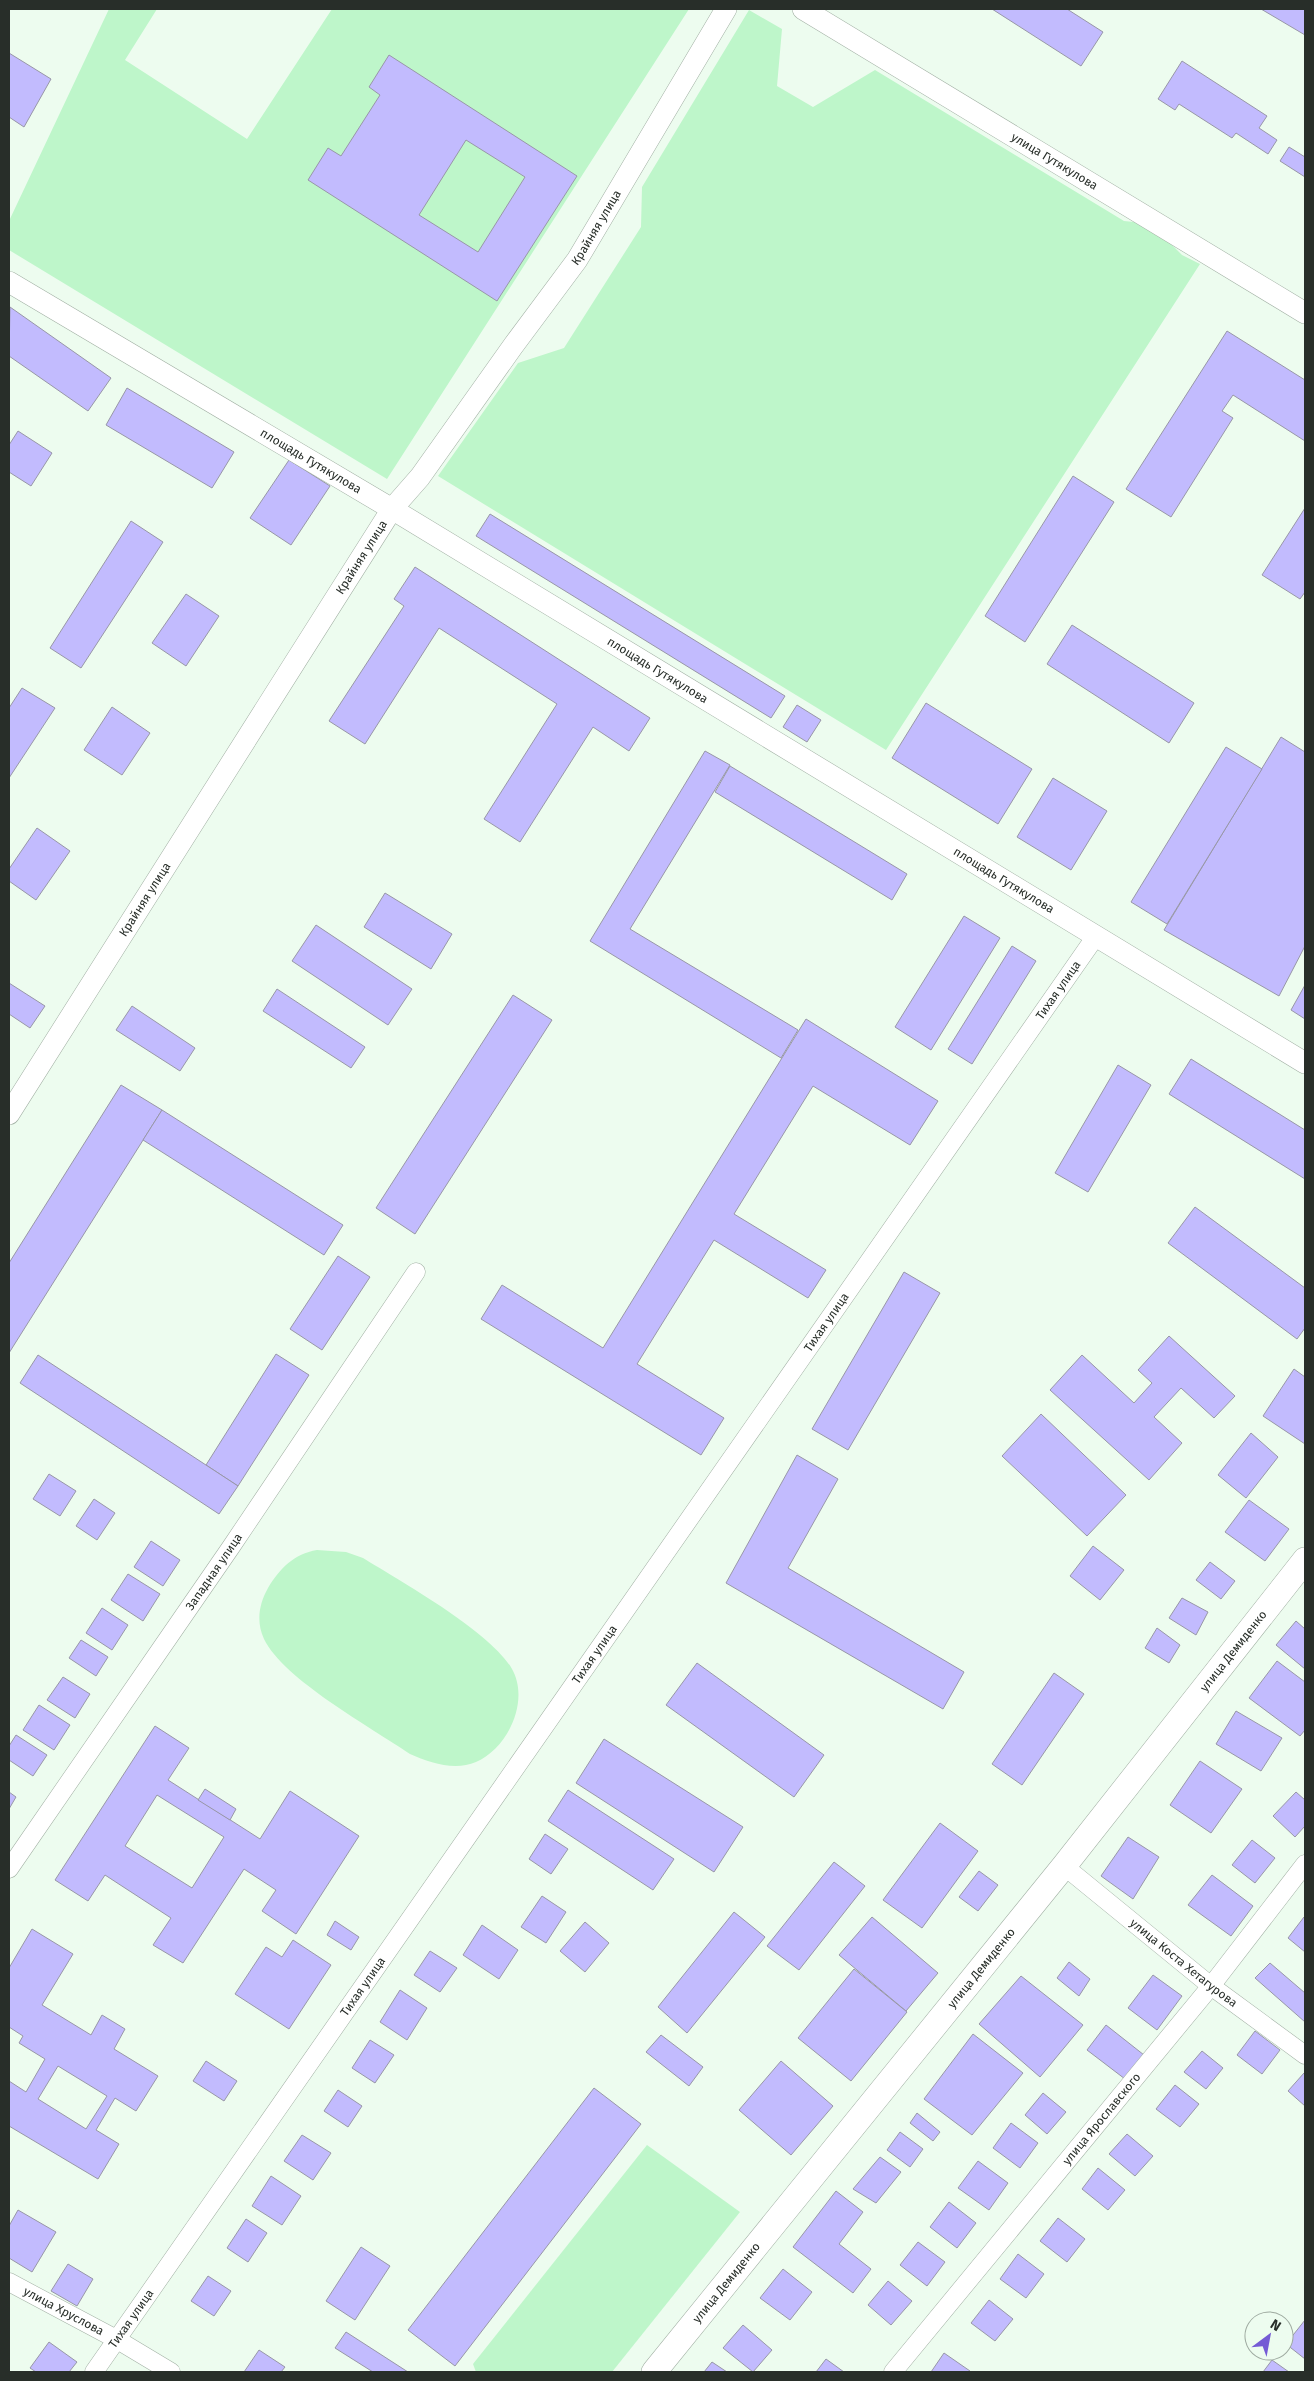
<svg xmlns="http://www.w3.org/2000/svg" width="1314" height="2381" font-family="'Fira Sans',sans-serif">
<rect width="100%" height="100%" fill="#edfcef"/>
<g fill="#bef6ca">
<polygon points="109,9 157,9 125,60 247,139 332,9 689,9 387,479 9,250 9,221"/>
<polygon points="749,10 782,29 777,86 813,107 875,70 1124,221 1144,223 1161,234 1182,255 1200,264 886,750 438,476 518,363 564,348 641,227 642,187"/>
<path d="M 317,1550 L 346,1552 L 363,1558 C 402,1582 491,1632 512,1669 C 530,1701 508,1748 476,1762 C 455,1771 430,1763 410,1754 C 372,1728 283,1679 264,1639 C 256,1622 259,1604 268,1588 C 280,1568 294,1554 317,1550 Z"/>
<polygon points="647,2145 740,2212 612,2372 476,2372 473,2364"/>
</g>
<g fill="#c2bbfe" stroke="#9897a7" fill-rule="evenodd">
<polygon points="992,9 1067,9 1103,32 1081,66"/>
<polygon points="1261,9 1305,9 1305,35"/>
<polygon points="9,53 51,79 24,127 9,117"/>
<path d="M 389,55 L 577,176 L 497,301 L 308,180 L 328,148 L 341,156 L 380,95 L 369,87 ZM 466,140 L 525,177 L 478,252 L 419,215 Z"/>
<polygon points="1182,61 1267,116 1259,128 1277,140 1268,154 1236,133 1232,138 1179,104 1175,110 1158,99"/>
<polygon points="1289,147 1305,157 1305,177 1280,161"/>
<polygon points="10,307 111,378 88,411 9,356"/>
<polygon points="1227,331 1305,380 1305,441 1233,395 1222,411 1233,418 1171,517 1126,489"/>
<polygon points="127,388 234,452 212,488 106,425"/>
<polygon points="18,431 52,453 31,486 9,472 9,445"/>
<polygon points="289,460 330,486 291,545 250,518"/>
<polygon points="1073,476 1114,502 1025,642 985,616"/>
<polygon points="1305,508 1305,592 1300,599 1262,575"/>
<polygon points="490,514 785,696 771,718 476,536"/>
<polygon points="131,521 163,542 81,668 50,648"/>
<polygon points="415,567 650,718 629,751 593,727 520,842 484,819 557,704 439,628 365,744 329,721 404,606 394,599"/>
<polygon points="186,594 219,616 186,666 152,643"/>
<polygon points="1072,625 1194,703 1169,743 1047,664"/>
<polygon points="22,688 55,708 9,778 9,708"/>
<polygon points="926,703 1032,769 998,824 892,758"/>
<polygon points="797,705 821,720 807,742 783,727"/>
<polygon points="112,707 150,733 122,775 84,750"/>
<polygon points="1281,737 1305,752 1305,946 1279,996 1164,930"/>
<polygon points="1226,747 1262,769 1167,924 1131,902"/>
<polygon points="705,751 730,765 630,929 798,1030 781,1058 590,941"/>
<polygon points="730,766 907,874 892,900 715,792"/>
<polygon points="1053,778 1107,811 1071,870 1017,837"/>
<polygon points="37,828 70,851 36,900 9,881 9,869"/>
<polygon points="385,893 452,934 431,969 364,927"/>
<polygon points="964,916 1000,938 931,1050 895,1027"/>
<polygon points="316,925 412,989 388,1025 292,961"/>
<polygon points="1012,946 1036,961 972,1064 948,1049"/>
<polygon points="9,983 45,1006 30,1028 9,1014"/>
<polygon points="1305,985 1305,1019 1291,1010"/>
<polygon points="277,989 365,1047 351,1068 263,1011"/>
<polygon points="513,995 552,1020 415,1234 376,1208"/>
<polygon points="132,1006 195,1048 180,1071 116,1030"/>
<polygon points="806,1019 938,1101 910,1145 813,1086 734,1214 826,1270 808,1298 714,1240 637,1364 724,1418 701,1455 481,1319 502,1285 603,1348"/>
<polygon points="1191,1059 1305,1130 1305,1179 1169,1094"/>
<polygon points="1118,1065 1151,1085 1088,1192 1055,1173"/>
<polygon points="121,1085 162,1110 9,1353 9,1263"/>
<polygon points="162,1110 343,1225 324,1255 143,1140"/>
<polygon points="1195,1207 1305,1288 1305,1328 1297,1339 1168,1243"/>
<polygon points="338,1256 370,1277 322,1350 290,1329"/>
<polygon points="904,1272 940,1293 848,1450 812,1429"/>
<polygon points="1169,1336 1235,1396 1214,1418 1181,1388 1154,1417 1182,1443 1149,1480 1050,1390 1082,1355 1134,1403 1152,1383 1138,1370"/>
<polygon points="276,1354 309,1375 238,1486 206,1465"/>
<polygon points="38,1355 238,1486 219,1514 20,1383"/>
<polygon points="1294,1369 1305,1377 1305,1444 1263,1416"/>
<polygon points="1041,1414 1126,1495 1087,1536 1002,1456"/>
<polygon points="1251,1433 1278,1457 1246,1498 1218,1475"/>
<polygon points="797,1455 838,1479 788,1568 964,1672 943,1709 726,1583"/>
<polygon points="49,1474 76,1491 60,1516 33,1499"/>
<polygon points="94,1499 115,1513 97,1540 76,1526"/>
<polygon points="1249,1500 1289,1529 1265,1561 1225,1532"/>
<polygon points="151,1541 180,1560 163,1586 134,1567"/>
<polygon points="1093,1546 1124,1570 1100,1600 1070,1576"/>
<polygon points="1210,1562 1235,1581 1221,1599 1196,1580"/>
<polygon points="128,1574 160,1594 143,1621 111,1600"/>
<polygon points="1182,1598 1208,1612 1196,1635 1169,1618"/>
<polygon points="102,1608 128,1625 112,1650 86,1633"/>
<polygon points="1296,1621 1305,1629 1305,1669 1276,1645"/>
<polygon points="1157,1628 1180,1645 1169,1663 1145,1648"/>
<polygon points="81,1640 108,1657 96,1676 69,1658"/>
<polygon points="1277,1661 1305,1682 1305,1730 1300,1736 1249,1698"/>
<polygon points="697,1663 824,1755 794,1797 666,1705"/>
<polygon points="1054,1673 1084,1694 1022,1785 992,1764"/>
<polygon points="63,1677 90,1694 75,1718 47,1700"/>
<polygon points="39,1705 70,1725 54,1750 23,1730"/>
<polygon points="1236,1711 1282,1738 1261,1771 1216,1744"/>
<path d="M 155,1726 L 189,1748 L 168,1780 L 260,1839 L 290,1791 L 359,1836 L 296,1934 L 262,1911 L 276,1890 L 244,1869 L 183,1963 L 153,1945 L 171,1918 L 105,1875 L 88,1901 L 55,1880 ZM 157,1795 L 224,1837 L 192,1888 L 125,1846 Z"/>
<polygon points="16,1735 47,1755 33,1776 9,1760 9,1746"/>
<polygon points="604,1739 743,1827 714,1872 576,1783"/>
<polygon points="1200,1761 1242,1789 1211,1833 1170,1805"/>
<polygon points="205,1789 236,1809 230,1820 198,1800"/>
<polygon points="568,1790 674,1859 653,1890 548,1821"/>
<polygon points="9,1792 16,1797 9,1809"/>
<polygon points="1296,1792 1305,1800 1305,1826 1295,1837 1273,1816"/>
<polygon points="940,1823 978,1851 922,1928 883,1900"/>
<polygon points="545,1834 568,1849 551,1874 529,1859"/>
<polygon points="1128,1837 1159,1857 1133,1899 1101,1876"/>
<polygon points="1252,1840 1275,1858 1255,1883 1232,1865"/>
<polygon points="834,1862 865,1886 799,1970 767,1946"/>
<polygon points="979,1871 998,1885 978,1911 959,1897"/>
<polygon points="1212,1875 1253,1906 1231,1936 1188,1905"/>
<polygon points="542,1896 566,1912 546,1943 521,1927"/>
<polygon points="734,1912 765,1937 687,2033 658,2007"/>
<polygon points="872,1917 938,1973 906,2011 839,1955"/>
<polygon points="1304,1917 1305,1919 1305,1952 1288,1938"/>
<polygon points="335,1921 359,1937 351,1950 327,1935"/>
<polygon points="585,1922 609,1943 585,1972 560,1951"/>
<polygon points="482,1925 518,1950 499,1979 463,1955"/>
<path d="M 32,1929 L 73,1954 L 42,2005 L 91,2035 L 102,2015 L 125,2029 L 114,2049 L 158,2076 L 136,2111 L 115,2098 L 96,2130 L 119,2144 L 98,2179 L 9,2126 L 9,2081 L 26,2092 L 45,2059 L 19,2043 L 23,2036 L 9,2027 L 9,1968 ZM 58,2066 L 107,2096 L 86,2129 L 38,2099 Z"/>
<polygon points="293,1940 331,1965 289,2029 235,1994 266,1947 282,1957"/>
<polygon points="430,1951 457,1968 440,1992 414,1975"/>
<polygon points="1069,1962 1090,1979 1079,1996 1057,1978"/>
<polygon points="1270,1963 1305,1993 1305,2022 1255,1978"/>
<polygon points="854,1969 907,2012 851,2081 798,2038"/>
<polygon points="1153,1975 1182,1996 1157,2030 1128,2008"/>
<polygon points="1021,1976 1083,2025 1040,2077 979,2024"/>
<polygon points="400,1990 427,2008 407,2040 380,2022"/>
<polygon points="1106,2025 1144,2055 1125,2079 1087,2050"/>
<polygon points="1255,2031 1280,2050 1262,2074 1237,2055"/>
<polygon points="973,2034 1023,2073 972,2135 924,2099"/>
<polygon points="661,2035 703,2067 689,2086 646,2052"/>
<polygon points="370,2040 394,2055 375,2083 352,2068"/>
<polygon points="1202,2051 1223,2068 1206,2089 1184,2072"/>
<polygon points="206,2061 237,2081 224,2101 193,2081"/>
<polygon points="781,2061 833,2106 791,2155 739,2110"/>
<polygon points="1304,2073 1305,2074 1305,2106 1288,2091"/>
<polygon points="1175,2085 1199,2104 1180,2127 1156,2109"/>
<polygon points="594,2088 641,2124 455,2366 408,2330"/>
<polygon points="338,2090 362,2106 348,2127 324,2111"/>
<polygon points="1043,2093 1066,2112 1047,2134 1025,2115"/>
<polygon points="917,2113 940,2132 933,2141 910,2123"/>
<polygon points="1011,2123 1038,2143 1020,2168 993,2148"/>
<polygon points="900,2132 923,2149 910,2167 887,2150"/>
<polygon points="1127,2134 1153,2156 1135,2176 1109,2154"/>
<polygon points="302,2135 331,2153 313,2180 284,2161"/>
<polygon points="880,2157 901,2172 876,2203 853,2189"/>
<polygon points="978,2161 1008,2183 989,2210 958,2188"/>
<polygon points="1098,2168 1125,2190 1108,2210 1082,2189"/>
<polygon points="271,2176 301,2196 282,2225 252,2206"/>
<polygon points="836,2191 863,2212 839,2244 871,2269 853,2293 793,2247"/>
<polygon points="949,2202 976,2223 957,2248 930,2227"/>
<polygon points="18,2210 56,2232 32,2272 9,2258 9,2226"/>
<polygon points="1058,2218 1085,2239 1067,2262 1040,2241"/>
<polygon points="246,2219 267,2233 248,2262 227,2248"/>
<polygon points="918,2242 945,2262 927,2286 900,2265"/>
<polygon points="361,2247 390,2266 355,2320 326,2301"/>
<polygon points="1018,2254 1044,2274 1026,2298 1000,2279"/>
<polygon points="68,2264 93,2279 77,2306 51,2291"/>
<polygon points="783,2269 812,2292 790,2320 760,2298"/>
<polygon points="208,2276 231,2291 214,2316 191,2301"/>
<polygon points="888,2281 912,2301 891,2325 868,2305"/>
<polygon points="989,2300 1013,2319 995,2341 971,2323"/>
<polygon points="1305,2320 1305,2359 1286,2344"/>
<polygon points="743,2325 772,2350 753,2372 723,2348"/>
<polygon points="346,2332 408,2372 373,2372 335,2348"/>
<polygon points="49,2342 77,2362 69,2372 36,2372 30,2368"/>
<polygon points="259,2350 285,2367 281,2372 244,2372"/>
<polygon points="944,2353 970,2371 969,2372 931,2372"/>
<polygon points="826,2359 844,2372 816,2372"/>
<polygon points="1272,2360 1289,2372 1263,2372"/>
<polygon points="712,2362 727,2372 704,2372"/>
</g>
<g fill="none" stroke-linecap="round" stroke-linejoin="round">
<defs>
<g id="minor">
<path id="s1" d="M 1064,1866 L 1211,1986 L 1305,2055"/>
<path id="s2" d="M 9,1869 L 231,1547 L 416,1272"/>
<path id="s3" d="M 9,2282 L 116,2339 L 171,2372"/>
<path id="s4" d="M 94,2372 L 1096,936"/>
<path id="s5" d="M 893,2372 L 1211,1986 L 1305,1864"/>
</g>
<g id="tertiary">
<path id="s6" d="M 803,9 L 1305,313"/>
<path id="s7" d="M 9,282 L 392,509 L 1305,1063"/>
<path id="s8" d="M 9,1114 L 392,509 L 420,477 L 513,346 L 577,260 L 726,9"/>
</g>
<g id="secondary">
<path id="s9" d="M 654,2372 L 1064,1866 L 1305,1560"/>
</g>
</defs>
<use href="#minor" stroke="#a2b0a4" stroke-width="19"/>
<use href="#tertiary" stroke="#a2b0a4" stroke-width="22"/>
<use href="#secondary" stroke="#a2b0a4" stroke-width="26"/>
<use href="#minor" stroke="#fff" stroke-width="18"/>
<use href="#tertiary" stroke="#fff" stroke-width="21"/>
<use href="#secondary" stroke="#fff" stroke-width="25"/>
</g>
<g text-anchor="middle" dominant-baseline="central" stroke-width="5" stroke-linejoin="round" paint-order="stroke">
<g font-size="12" fill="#282e29" stroke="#edfcef">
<text stroke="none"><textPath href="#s6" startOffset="294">улица Гутякулова</textPath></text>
<text stroke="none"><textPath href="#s8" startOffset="1064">Крайняя улица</textPath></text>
<text stroke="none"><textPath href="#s7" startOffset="351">площадь Гутякулова</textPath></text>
<text stroke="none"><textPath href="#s8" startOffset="659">Крайняя улица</textPath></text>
<text stroke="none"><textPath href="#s7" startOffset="756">площадь Гутякулова</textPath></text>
<text stroke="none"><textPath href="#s7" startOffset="1161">площадь Гутякулова</textPath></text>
<text stroke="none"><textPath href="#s8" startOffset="254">Крайняя улица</textPath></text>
<text stroke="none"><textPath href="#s4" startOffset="1685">Тихая улица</textPath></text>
<text stroke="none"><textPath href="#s4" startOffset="1280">Тихая улица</textPath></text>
<text stroke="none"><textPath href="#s2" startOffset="361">Западная улица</textPath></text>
<text stroke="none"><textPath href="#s9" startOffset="925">улица Демиденко</textPath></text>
<text stroke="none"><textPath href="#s4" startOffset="875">Тихая улица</textPath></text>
<text stroke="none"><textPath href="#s1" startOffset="154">улица Коста Хетагурова</textPath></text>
<text stroke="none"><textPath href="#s9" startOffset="520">улица Демиденко</textPath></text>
<text stroke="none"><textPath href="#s4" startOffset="470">Тихая улица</textPath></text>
<text stroke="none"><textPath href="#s5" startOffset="328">улица Ярославского</textPath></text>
<text stroke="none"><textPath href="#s9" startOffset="115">улица Демиденко</textPath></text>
<text stroke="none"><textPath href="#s3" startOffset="62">улица Хруслова</textPath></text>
<text stroke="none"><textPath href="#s4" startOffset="65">Тихая улица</textPath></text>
</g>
</g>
<rect width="1314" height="2381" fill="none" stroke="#282e29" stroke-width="20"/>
<g transform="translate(1269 2336) rotate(32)"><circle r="24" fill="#edfcef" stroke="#9eaaa0"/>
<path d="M0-4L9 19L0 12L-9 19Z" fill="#755bd5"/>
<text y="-8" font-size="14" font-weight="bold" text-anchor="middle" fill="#282e29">N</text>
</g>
</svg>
